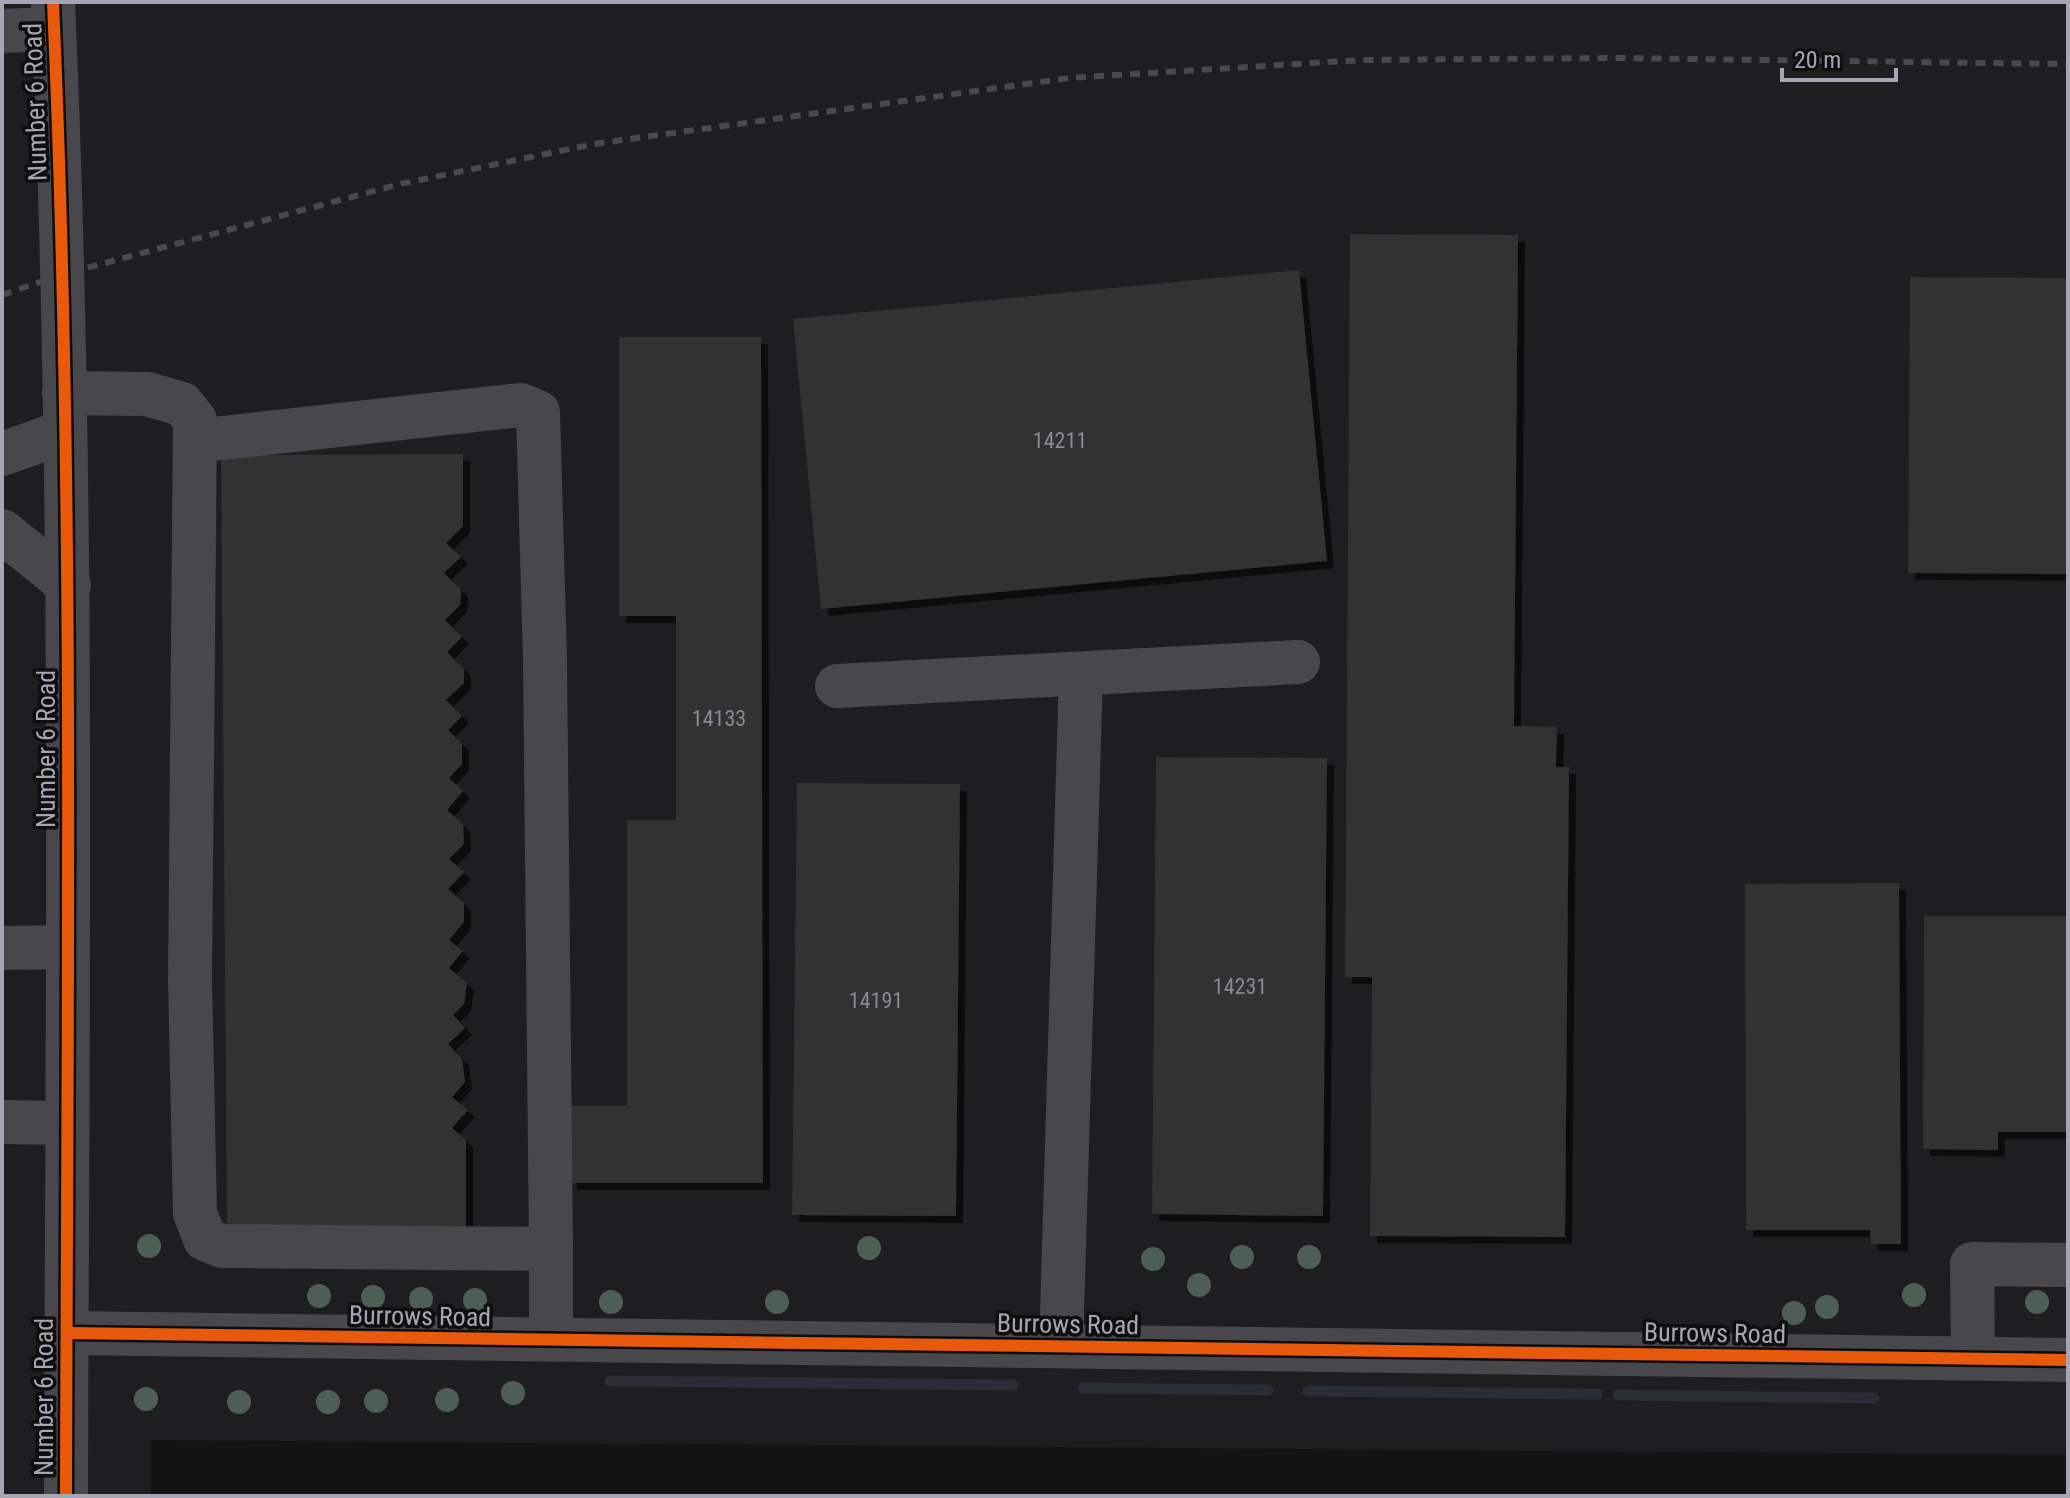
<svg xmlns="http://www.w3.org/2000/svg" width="2070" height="1498" font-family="'Roboto Condensed',sans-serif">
<defs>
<filter id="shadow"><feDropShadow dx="7" dy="7" stdDeviation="0" flood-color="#0009"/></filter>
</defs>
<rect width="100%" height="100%" fill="#131314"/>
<polygon fill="#1e1d1f" points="2,2 2068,2 2068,1455 151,1440 151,1496 2,1496"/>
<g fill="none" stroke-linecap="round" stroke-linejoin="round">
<g stroke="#2a2c36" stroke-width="11">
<polyline points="610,1381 1013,1385"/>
<polyline points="1083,1388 1268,1390"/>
<polyline points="1308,1391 1597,1394"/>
<polyline points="1618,1395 1874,1398"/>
</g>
</g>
<g fill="#313133" filter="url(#shadow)">
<polygon points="1350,234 1518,235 1514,726 1557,727 1556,767 1569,767 1565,1237 1370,1236 1372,977 1345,977"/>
<polygon points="1299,270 1327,561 821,609 793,319"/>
<polygon points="1910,277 2068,278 2068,574 1908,573"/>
<polygon points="619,337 761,337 763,1183 570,1183 569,1106 627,1106 627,820 676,820 676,616 619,616"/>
<polygon points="463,454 463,526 446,543 461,557 444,573 461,590 460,605 445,620 462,637 447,652 464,669 464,683 446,700 462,716 448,730 462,744 462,764 449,778 463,791 447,810 463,824 464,844 449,859 464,872 448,889 464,903 464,922 449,940 463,951 449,968 467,983 464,1004 453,1015 465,1028 448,1044 462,1059 465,1082 452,1097 468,1110 452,1128 466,1140 466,1230 227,1231 221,455"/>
<polygon points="1156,757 1327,758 1323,1216 1152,1214"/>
<polygon points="797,783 960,784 956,1216 792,1215"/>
<polygon points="1899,883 1901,1244 1871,1244 1870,1230 1746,1230 1745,884"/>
<polygon points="1924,916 2068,916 2068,1132 1998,1132 1998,1150 1923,1149"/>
</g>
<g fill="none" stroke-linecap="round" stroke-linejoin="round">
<g stroke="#48484c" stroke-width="44">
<path d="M 53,2 C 75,500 67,998 66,1496"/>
<polyline points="2,31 54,29"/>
<polyline points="64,393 147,394 182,404 195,420 190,979 195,1213 205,1239 222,1246 551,1249 551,1339"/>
<polyline points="195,441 521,405 538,412 545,660 551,1249"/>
<polyline points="2,454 64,432"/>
<polyline points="2,531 69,585"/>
<polyline points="837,686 1298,662"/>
<polyline points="2,948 68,947"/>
<polyline points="2,1122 67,1123"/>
<polyline points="67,1333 2068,1360"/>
<polyline points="1061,1346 1081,674"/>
<polyline points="1973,1358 1972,1264 2068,1265"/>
</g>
<polyline stroke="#49494d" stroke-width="6" stroke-dasharray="10 8" stroke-linecap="butt" points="2,295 64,274 400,184 594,144 1069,78 1362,60 1619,58 2068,64"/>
<defs>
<g id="cycleway">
<path d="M 53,2 C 75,500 67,998 66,1496"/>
<polyline points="67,1333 2068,1360"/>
</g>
</defs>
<use href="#cycleway" stroke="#0e0e0f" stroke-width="17"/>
<use href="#cycleway" stroke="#e8590c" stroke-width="12"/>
</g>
<g fill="#4d5f55">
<circle cx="149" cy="1246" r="12"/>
<circle cx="869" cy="1248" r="12"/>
<circle cx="1242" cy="1257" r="12"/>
<circle cx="1309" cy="1257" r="12"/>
<circle cx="1153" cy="1259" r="12"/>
<circle cx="1199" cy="1285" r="12"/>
<circle cx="1914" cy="1295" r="12"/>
<circle cx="319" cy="1296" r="12"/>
<circle cx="373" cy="1297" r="12"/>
<circle cx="421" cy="1299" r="12"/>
<circle cx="475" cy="1300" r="12"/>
<circle cx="611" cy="1302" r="12"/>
<circle cx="777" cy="1302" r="12"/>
<circle cx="2037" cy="1302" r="12"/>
<circle cx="1827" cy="1307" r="12"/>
<circle cx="1794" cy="1313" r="12"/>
<circle cx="513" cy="1393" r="12"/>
<circle cx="146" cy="1399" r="12"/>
<circle cx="447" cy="1400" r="12"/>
<circle cx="376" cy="1401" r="12"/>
<circle cx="239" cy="1402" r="12"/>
<circle cx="328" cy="1402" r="12"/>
</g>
<g text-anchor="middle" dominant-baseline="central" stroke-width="7" stroke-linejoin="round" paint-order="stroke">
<g font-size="22" fill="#898894">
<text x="1060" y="440">14211</text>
<text x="719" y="718">14133</text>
<text x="1240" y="986">14231</text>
<text x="876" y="1000">14191</text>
</g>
<g font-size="26" fill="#a6a5b4" stroke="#0e0e0f">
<text transform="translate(35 102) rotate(-92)">Number 6 Road</text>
<text transform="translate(46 749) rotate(-90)">Number 6 Road</text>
<text transform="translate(420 1316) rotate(1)">Burrows Road</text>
<text transform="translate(1068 1324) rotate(1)">Burrows Road</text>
<text transform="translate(1715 1333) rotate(1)">Burrows Road</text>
<text transform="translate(44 1397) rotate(-90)">Number 6 Road</text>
</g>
</g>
<rect width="2070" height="1498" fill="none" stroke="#a6a5b4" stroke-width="8"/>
<path d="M1782 68v12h114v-12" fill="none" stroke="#a6a5b4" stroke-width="4"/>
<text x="1794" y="68" font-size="24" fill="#a6a5b4" stroke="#0e0e0f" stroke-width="6" paint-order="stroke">20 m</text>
</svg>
